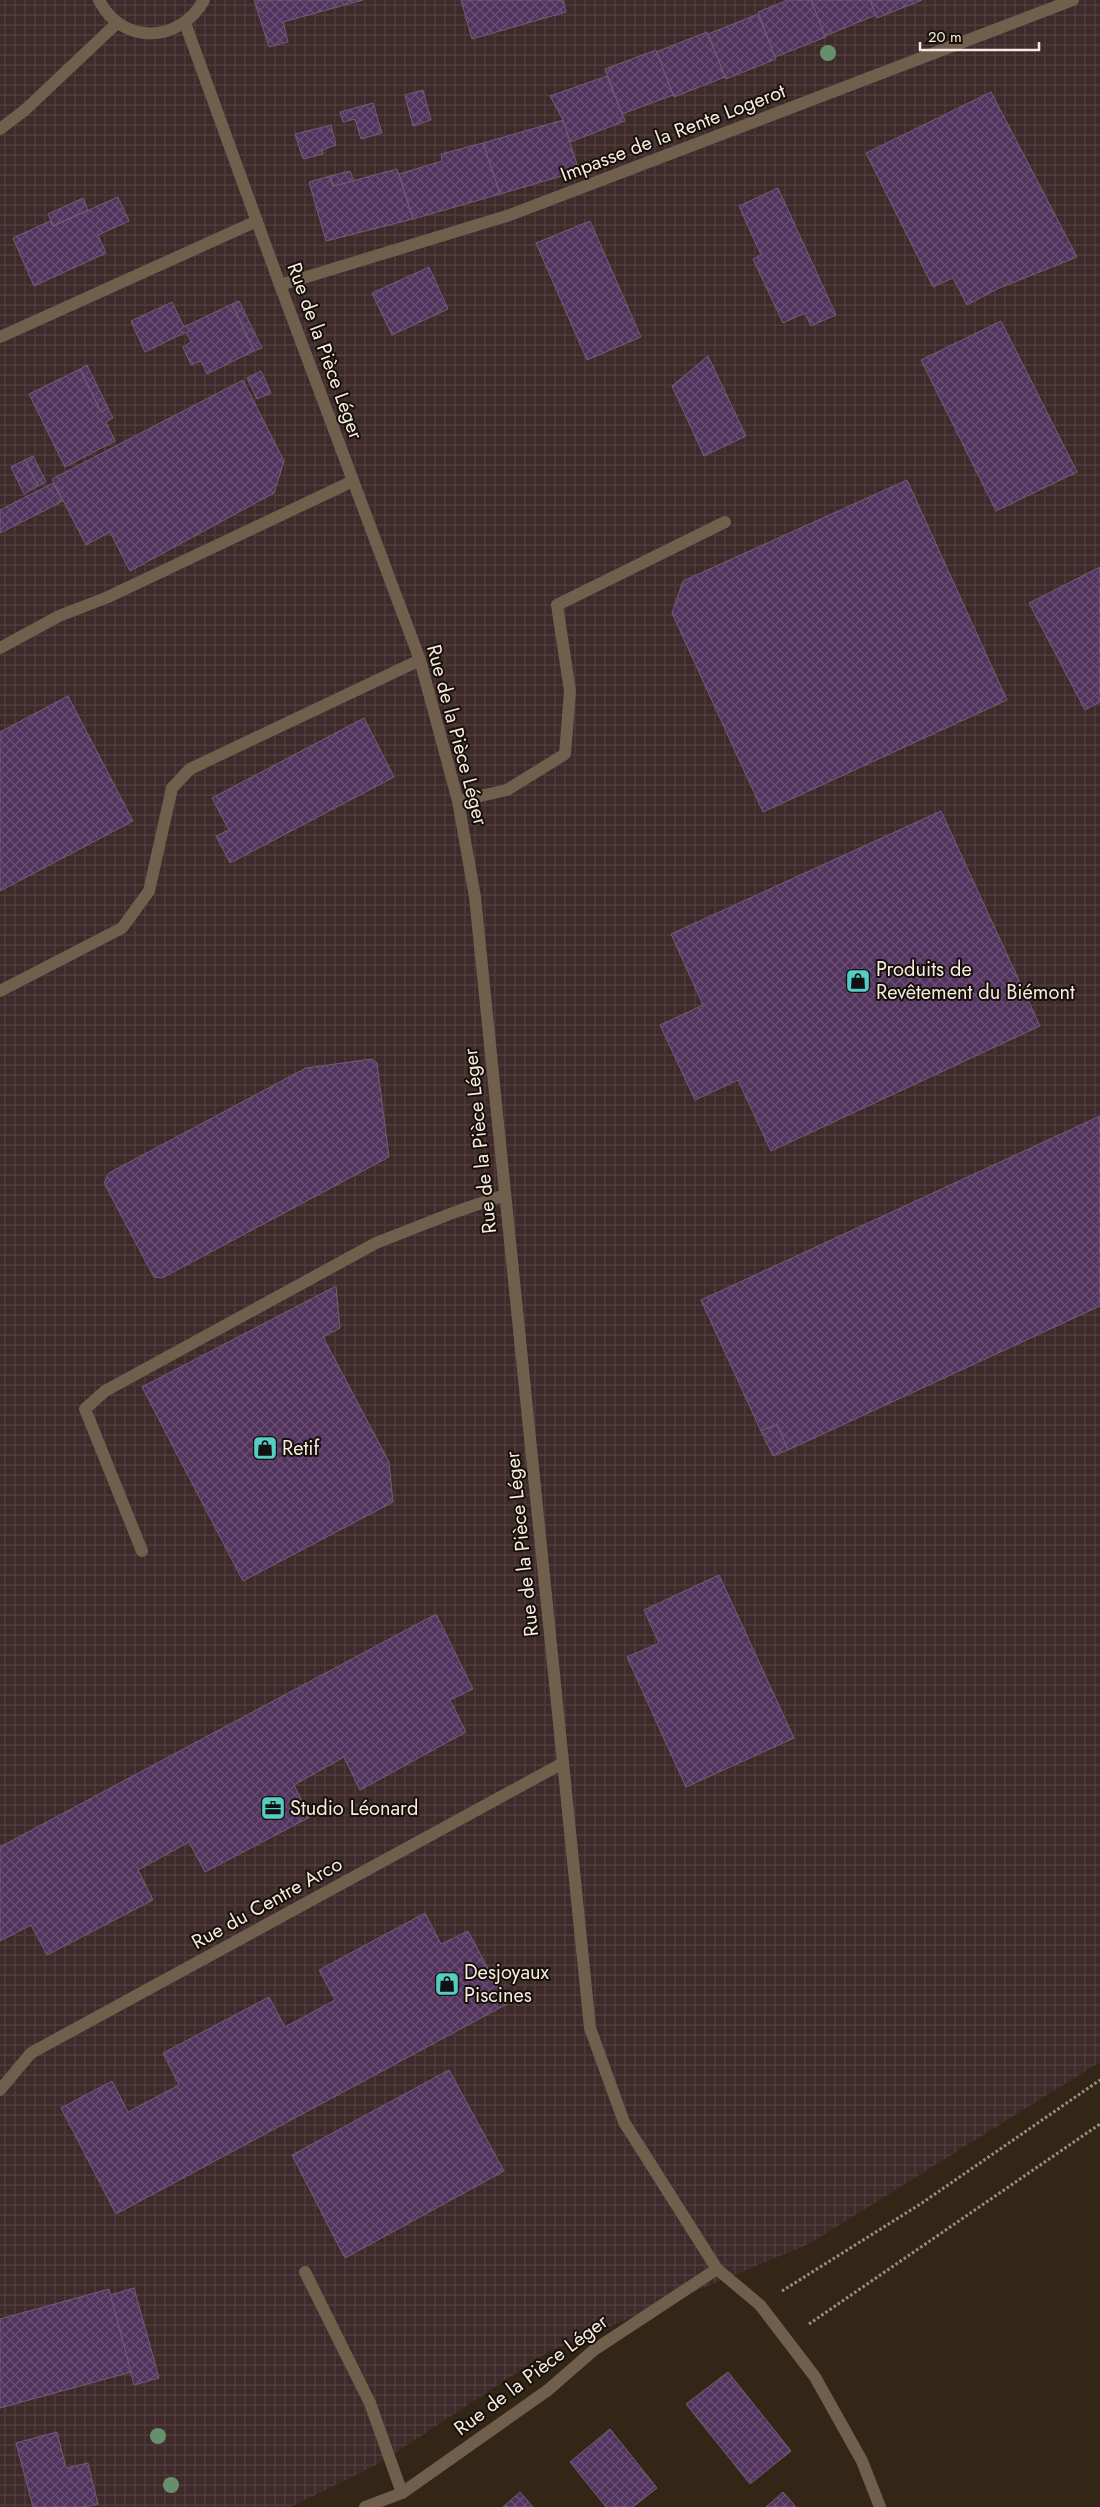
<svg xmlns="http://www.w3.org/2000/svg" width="1100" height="2507" font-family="Jost,sans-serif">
<defs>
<pattern id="industrial-grid" width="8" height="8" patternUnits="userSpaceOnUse" patternTransform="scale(1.25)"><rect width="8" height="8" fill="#3e2a2a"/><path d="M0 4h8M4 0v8" fill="none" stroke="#513f3e"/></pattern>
<pattern id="building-cross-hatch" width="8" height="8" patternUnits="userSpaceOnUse" patternTransform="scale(1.25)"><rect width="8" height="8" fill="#52335e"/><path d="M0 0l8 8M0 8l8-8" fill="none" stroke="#6c5175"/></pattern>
</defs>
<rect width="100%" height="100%" fill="#342616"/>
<polygon fill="url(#industrial-grid)" points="0,0 1100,0 1100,2062 809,2244 548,2352 380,2463 291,2507 0,2507"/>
<g fill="url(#building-cross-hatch)" stroke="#6e6073">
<polygon points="254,0 363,0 283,22 288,42 269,47"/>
<polygon points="461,0 563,0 566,12 472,39"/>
<polygon points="788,0 811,0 826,37 775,57 758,12"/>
<polygon points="811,0 870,0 876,15 825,36"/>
<polygon points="870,0 922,0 877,18"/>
<polygon points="758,14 776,59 726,79 708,34"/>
<polygon points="707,32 725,77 674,97 656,52"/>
<polygon points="656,50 673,95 622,114 605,69"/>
<polygon points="607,76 625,121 570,142 563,120 550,96"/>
<polygon points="423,90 431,120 413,126 405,95"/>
<polygon points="991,92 1077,257 997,289 967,305 953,278 933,287 866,153"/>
<polygon points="373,103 382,133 361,139 355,119 343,122 340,112"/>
<polygon points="563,120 579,171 500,194 483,143"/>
<polygon points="331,125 336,145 322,150 323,154 303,159 295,134"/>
<polygon points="483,143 500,194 413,219 399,174 442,161 441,154"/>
<polygon points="397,169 413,219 326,241 309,182 330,176 333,186"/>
<polygon points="350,171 354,181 333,186 330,176"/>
<polygon points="778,188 836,315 811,326 805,313 783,323 753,259 761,255 739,206"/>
<polygon points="118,197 129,221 98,235 106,253 34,286 13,238 50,221 53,226"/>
<polygon points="83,198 88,210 53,226 48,214"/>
<polygon points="590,221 641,337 587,360 536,243"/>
<polygon points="429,267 448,309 392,335 372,293"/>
<polygon points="239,301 262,348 254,351 232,304"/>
<polygon points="172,302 184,327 232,304 254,351 207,374 201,361 191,365 183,347 191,342 186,332 145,352 131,321"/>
<polygon points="1001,321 1077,472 996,511 921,360"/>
<polygon points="708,356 746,436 704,456 672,386"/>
<polygon points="87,365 108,408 101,412 80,369"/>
<polygon points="80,369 101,412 108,408 113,418 106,422 115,441 65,467 29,394"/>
<polygon points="261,371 271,393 257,399 247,378"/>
<polygon points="243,380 284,461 274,493 130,571 110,532 86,545 52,479"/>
<polygon points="33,456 46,482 38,486 25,460"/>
<polygon points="25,460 38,486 24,494 11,467"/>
<polygon points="907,480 1007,700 763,812 672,613 683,581"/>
<polygon points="53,483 63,501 0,533 0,510"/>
<polygon points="1100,567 1100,702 1085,710 1029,603"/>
<polygon points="68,696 133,821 0,891 0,732"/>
<polygon points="364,718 394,777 230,863 216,836 229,830 212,798"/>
<polygon points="941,811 1040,1026 771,1151 738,1080 695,1100 660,1025 703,1005 671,934"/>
<polygon points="372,1059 377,1063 389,1157 162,1278 154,1277 104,1183 109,1173 306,1068"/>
<polygon points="1100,1116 1100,1306 788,1450 777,1424 761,1431 701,1300"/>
<polygon points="336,1286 340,1328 323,1337 389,1462 393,1502 243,1581 142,1387"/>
<polygon points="777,1424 788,1450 773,1456 761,1431"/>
<polygon points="719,1575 794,1738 686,1787 627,1657 659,1643 644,1610"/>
<polygon points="436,1614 473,1689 450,1700 466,1732 360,1790 344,1757 294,1785 310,1817 205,1872 189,1842 138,1870 153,1900 47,1955 31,1925 0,1941 0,1847"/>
<polygon points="425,1913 441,1944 468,1931 507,2004 116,2214 61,2108 112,2081 128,2112 179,2085 163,2053 269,1997 285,2027 335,2000 319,1970"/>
<polygon points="449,2070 504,2171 345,2258 292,2155"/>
<polygon points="134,2288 159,2378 134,2385 110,2295"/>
<polygon points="109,2289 131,2372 0,2408 0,2319"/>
<polygon points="728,2372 791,2451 750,2484 686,2404"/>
<polygon points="610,2429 657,2488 633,2507 606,2507 570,2462"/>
<polygon points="57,2432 66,2468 88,2463 98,2504 85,2507 33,2507 16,2443"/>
<polygon points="520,2492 533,2507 503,2507"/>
<polygon points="783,2492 796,2507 766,2507"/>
</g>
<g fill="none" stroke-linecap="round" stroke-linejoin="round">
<g stroke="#9c9084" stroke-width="3" stroke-dasharray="2.5 2.5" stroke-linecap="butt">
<polyline points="782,2291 922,2203 1100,2080"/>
<polyline points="809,2324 1100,2124"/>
</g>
<g stroke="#705f4c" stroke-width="12">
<polyline points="0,648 59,616 108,597 353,481"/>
<polyline points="458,801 507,790 565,754 570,691 557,605 725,522"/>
<polyline points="0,991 122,928 149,891 172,788 190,769 420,660"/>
<polyline points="142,1551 85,1409 105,1391 376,1243 455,1212 505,1195"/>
<polyline points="305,2272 370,2403 402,2493"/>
</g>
<g stroke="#705f4c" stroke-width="12">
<path d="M 99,0 C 122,46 180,43 204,0"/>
<polyline points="185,23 280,285 420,660 458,801 475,897 590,2028 624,2122 717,2269 760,2305 815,2377 862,2461 880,2507"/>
<polyline points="0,129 25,110 117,23"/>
<polyline points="280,285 510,215 1073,0"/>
<polyline points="0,337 257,221"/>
<polyline points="0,2090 31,2053 563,1763"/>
<polyline points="365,2507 402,2493 548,2390 594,2350 717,2269"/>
</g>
</g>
<g fill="#66906c">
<circle cx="828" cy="53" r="8"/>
<circle cx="158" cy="2436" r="8"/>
<circle cx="171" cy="2485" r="8"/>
</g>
<defs>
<symbol id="shop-square" viewBox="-11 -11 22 22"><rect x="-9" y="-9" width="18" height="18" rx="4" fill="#54cdc6" stroke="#161009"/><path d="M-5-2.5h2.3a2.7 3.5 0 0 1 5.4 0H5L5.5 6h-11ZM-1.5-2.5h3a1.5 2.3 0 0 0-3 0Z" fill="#111"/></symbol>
<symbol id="office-square" viewBox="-11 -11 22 22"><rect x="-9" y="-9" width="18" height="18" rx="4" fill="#54cdc6" stroke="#161009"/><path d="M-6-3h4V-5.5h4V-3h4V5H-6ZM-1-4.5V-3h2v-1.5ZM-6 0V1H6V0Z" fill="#111"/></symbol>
</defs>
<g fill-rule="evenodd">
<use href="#shop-square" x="844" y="967" width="28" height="28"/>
<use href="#shop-square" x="251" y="1434" width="28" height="28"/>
<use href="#office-square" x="259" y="1794" width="28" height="28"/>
<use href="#shop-square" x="433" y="1970" width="28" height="28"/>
</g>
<g text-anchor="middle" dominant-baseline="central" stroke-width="4" stroke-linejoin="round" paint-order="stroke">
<g font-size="20" fill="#f5ebe1" stroke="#161009">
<text transform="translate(673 133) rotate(-21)">Impasse de la Rente Logerot</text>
<text transform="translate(325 351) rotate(70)">Rue de la Pièce Léger</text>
<text transform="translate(457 735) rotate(75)">Rue de la Pièce Léger</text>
<text transform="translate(480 1141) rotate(-96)">Rue de la Pièce Léger</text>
<text transform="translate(522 1544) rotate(-96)">Rue de la Pièce Léger</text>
<text transform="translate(267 1903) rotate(-29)">Rue du Centre Arco</text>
<text transform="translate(531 2375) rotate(-37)">Rue de la Pièce Léger</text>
</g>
<g font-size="20" fill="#f5ebe1" stroke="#161009" text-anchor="start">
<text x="876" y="969">Produits de<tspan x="876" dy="23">Revêtement du Biémont</tspan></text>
<text x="282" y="1448">Retif</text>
<text x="290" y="1808">Studio Léonard</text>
<text x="464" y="1972">Desjoyaux<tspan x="464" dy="23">Piscines</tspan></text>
</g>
</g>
<path d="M920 42v8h119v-8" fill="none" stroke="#f5ebe1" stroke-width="2.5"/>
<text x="928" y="42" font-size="15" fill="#f5ebe1" stroke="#161009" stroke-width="4" paint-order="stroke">20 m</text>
</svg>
